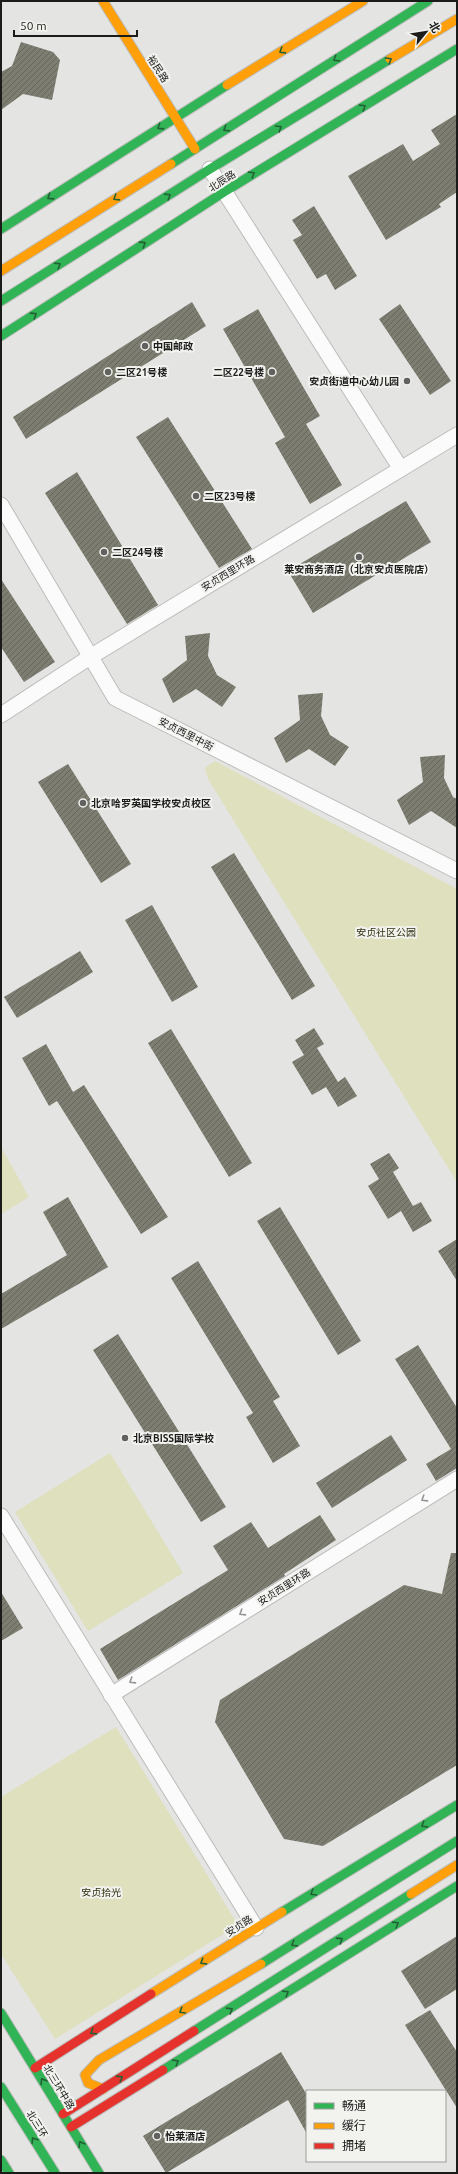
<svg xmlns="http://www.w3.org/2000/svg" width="458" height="2174" font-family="Ubuntu,'Noto Sans SC',sans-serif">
<defs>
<pattern id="building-hatch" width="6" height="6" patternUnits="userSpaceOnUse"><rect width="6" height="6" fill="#7d7d71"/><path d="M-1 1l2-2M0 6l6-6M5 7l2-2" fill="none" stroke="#66665c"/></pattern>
</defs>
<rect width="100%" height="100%" fill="#e4e4e2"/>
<g fill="#dfe0bd">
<polygon points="215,761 457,889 457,1182 208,779 205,768"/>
<polygon points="1,1147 29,1197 1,1214"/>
<polygon points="110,1453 183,1573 88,1631 15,1512"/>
<polygon points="116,1727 238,1925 55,2039 1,1954 1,1797"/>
</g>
<g fill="url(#building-hatch)">
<polygon points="21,42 53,52 60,60 52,100 23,94 1,110 1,72 12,66"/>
<polygon points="457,114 457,192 439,204 441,207 386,240 348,176 403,144 413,161 440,144 431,130"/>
<polygon points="314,206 357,276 335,290 326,274 317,279 293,240 302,235 292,220"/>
<polygon points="192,302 206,326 26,439 13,417"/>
<polygon points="400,304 451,381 430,395 379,319"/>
<polygon points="258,309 320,416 306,424 342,485 310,504 275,443 285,437 223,329"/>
<polygon points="168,417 252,549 219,568 136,437"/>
<polygon points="77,472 158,605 127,624 45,493"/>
<polygon points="406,501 431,542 313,613 288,571"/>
<polygon points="1,579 55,662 24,682 1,647"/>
<polygon points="210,633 208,656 217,675 236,687 222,707 196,689 173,703 162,679 187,660 185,636"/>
<polygon points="323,693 321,716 330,735 349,747 335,766 309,749 286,763 274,738 300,720 298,695"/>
<polygon points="445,755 444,778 453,797 457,799 457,828 431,811 409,825 397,800 423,782 420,757"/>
<polygon points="68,764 131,864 101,883 38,782"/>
<polygon points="234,853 315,986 292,1000 211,867"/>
<polygon points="152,905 198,987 172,1002 125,920"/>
<polygon points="80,951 93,972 17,1018 4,997"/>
<polygon points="314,1028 324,1044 317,1048 338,1082 345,1077 357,1096 338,1107 326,1087 312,1095 292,1062 304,1055 295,1040"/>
<polygon points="171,1029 252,1163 229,1177 148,1043"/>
<polygon points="46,1044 73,1092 84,1085 168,1217 141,1234 57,1101 49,1106 22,1058"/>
<polygon points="389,1153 399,1168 393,1172 413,1206 421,1202 432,1221 413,1232 401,1211 388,1219 368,1186 379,1179 370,1164"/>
<polygon points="68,1197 108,1267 1,1329 1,1294 67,1255 43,1212"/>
<polygon points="280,1207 361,1341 338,1355 257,1221"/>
<polygon points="457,1239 457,1281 438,1251"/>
<polygon points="198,1261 280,1397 273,1401 300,1446 273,1463 246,1417 253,1413 171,1278"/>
<polygon points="118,1334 226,1507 201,1522 93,1350"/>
<polygon points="418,1345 457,1408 457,1468 436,1481 426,1464 451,1449 395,1359"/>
<polygon points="391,1435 407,1460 332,1508 316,1483"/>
<polygon points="320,1515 336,1540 284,1574 285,1576 118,1680 100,1649 228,1570 213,1546 251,1522 268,1548"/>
<polygon points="451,1553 457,1553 457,1765 323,1846 284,1839 215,1722 220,1700 404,1585 442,1594"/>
<polygon points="1,1592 23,1628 1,1641"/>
<polygon points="457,1936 457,1989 425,2009 401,1971"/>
<polygon points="430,2010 457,2052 457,2108 405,2025"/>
<polygon points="281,2052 307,2095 307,2134 288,2100 166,2173 143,2136"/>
</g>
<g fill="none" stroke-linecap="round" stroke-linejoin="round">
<defs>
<g id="street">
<polyline points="210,169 401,469"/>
<polyline points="1,505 115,698 457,871"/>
<polyline points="1,715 90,657 457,435"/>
<polyline points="1,1516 256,1928"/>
<polyline points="111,1695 457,1479"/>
</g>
<g id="fast">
<polyline points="171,164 428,1"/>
<polyline points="1,229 227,85"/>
<polyline points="1,301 210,169 390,59"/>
<polyline points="1,336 224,192 457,49"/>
<polyline points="282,1912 457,1805"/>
<polyline points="261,1964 457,1841"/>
<polyline points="1,2013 99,2173"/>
<polyline points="194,2031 411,1894"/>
<polyline points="163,2070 457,1886"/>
<polyline points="1,2087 55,2173"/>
<polyline points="1,2160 9,2173"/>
</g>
<g id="slow">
<polyline points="103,1 195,149"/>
<polyline points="390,59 457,19"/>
<polyline points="227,85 363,1"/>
<polyline points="1,271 171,164"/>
<polyline points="411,1894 457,1865"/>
<polyline points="151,1994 282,1912"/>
<polyline points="103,2089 88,2083 85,2075 99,2060 261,1964"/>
</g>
<g id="jam">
<polyline points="35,2068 151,1994"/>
<polyline points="63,2114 194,2031"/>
<polyline points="71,2127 163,2070"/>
</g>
</defs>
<use href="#street" stroke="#bcbcbb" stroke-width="17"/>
<use href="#fast" stroke="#bcbcbb" stroke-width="11"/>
<use href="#slow" stroke="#bcbcbb" stroke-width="11"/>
<use href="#jam" stroke="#bcbcbb" stroke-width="11"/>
<use href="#street" stroke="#fbfbfb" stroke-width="15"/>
<use href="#fast" stroke="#30b455" stroke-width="9"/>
<use href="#slow" stroke="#ff9f0a" stroke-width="9"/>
<use href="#jam" stroke="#e5322d" stroke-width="9"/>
</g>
<defs><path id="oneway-chevron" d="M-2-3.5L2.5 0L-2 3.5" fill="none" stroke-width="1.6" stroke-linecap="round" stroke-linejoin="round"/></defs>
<g stroke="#246035">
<use href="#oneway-chevron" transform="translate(282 51) rotate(148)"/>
<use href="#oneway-chevron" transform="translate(336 59) rotate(148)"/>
<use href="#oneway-chevron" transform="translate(389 60) rotate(-31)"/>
<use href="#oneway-chevron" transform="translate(363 107) rotate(-32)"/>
<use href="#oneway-chevron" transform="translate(160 127) rotate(147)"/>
<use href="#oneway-chevron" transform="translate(279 128) rotate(-31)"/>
<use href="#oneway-chevron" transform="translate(226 129) rotate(148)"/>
<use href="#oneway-chevron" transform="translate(252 174) rotate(-32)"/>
<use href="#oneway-chevron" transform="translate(168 196) rotate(-32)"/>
<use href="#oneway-chevron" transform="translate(50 197) rotate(147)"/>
<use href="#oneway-chevron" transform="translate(116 198) rotate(148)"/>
<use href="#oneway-chevron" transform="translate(143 244) rotate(-33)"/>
<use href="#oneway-chevron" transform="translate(58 265) rotate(-32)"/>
<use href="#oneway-chevron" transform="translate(34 315) rotate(-33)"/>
<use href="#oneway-chevron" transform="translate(424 1825) rotate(148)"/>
<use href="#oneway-chevron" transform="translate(313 1893) rotate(149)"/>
<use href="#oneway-chevron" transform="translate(396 1924) rotate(-32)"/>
<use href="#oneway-chevron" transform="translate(340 1940) rotate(-33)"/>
<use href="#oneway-chevron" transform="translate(294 1944) rotate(148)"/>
<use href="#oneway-chevron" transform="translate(203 1962) rotate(148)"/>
<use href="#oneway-chevron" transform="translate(286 1993) rotate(-32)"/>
<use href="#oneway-chevron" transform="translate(230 2010) rotate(-32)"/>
<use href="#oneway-chevron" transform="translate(182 2011) rotate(149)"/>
<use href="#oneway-chevron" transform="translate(93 2032) rotate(148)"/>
<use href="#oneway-chevron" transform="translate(176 2062) rotate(-32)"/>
<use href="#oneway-chevron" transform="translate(120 2078) rotate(-32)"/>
<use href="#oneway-chevron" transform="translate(43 2081) rotate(-121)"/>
<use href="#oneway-chevron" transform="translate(34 2140) rotate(-122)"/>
<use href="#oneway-chevron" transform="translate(81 2144) rotate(-121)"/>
</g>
<g stroke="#969696">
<use href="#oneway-chevron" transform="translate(424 1499) rotate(148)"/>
<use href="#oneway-chevron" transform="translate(242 1613) rotate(148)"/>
<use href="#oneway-chevron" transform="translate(132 1681) rotate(148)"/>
</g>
<g fill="#616160" stroke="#f2f2ef" stroke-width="1.5">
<circle cx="145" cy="346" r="4"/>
<circle cx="108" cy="372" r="4"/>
<circle cx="272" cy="372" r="4"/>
<circle cx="407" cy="381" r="4"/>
<circle cx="196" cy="496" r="4"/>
<circle cx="104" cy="552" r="4"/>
<circle cx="359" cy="557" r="4"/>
<circle cx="83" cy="803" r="4"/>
<circle cx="125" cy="1438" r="4"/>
<circle cx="157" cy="2136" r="4"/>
</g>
<g text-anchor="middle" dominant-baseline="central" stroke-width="4" stroke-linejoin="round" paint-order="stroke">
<g font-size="10" fill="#1b1b1a" stroke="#f2f2ef">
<text transform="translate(158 69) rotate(58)">裕民路</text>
<text transform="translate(222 181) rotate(-32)">北辰路</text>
<text transform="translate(228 573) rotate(-31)">安贞西里环路</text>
<text transform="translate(186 734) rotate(27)">安贞西里中街</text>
<text transform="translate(284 1587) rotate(-32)">安贞西里环路</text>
<text transform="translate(239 1926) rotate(-32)">安贞路</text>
<text transform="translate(59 2087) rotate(59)">北三环中路</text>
<text transform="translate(37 2124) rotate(58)">北三环</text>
</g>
<g font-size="10" font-weight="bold" fill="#1b1b1a" stroke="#f2f2ef" text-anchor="start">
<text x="153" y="346">中国邮政</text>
<text x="116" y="372">二区21号楼</text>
<text x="264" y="372" text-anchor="end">二区22号楼</text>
<text x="399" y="381" text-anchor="end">安贞街道中心幼儿园</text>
<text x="204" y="496">二区23号楼</text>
<text x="112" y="552">二区24号楼</text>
<text x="359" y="569" text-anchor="middle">莱安商务酒店（北京安贞医院店）</text>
<text x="91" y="803">北京哈罗英国学校安贞校区</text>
<text x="133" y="1438">北京BISS国际学校</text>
<text x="165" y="2136">怡莱酒店</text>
</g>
<g font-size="10" fill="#323211" stroke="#f2f2ef">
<text x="386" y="932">安贞社区公园</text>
<text x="101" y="1892">安贞拾光</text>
</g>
</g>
<rect width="458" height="2174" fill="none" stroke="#1b1b1a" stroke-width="4"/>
<rect x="306" y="2090" width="140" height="72" fill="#f2f2ef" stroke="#9c9c9a"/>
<rect x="314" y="2103" width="20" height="6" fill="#30b455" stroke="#9c9c9a"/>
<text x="342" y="2110" font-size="12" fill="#1b1b1a">畅通</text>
<rect x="314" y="2123" width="20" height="6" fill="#ff9f0a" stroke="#9c9c9a"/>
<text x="342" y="2130" font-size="12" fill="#1b1b1a">缓行</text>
<rect x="314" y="2143" width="20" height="6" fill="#e5322d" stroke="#9c9c9a"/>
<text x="342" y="2150" font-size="12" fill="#1b1b1a">拥堵</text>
<g transform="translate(426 32) rotate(60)" stroke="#f2f2ef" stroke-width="3" paint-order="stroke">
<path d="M0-3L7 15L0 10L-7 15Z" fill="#1b1b1a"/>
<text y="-6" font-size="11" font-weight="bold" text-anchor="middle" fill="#1b1b1a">北</text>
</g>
<path d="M14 30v6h123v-6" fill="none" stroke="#1b1b1a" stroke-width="2"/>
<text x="20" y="30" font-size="12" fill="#1b1b1a" stroke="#f2f2ef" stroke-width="3" paint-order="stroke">50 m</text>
</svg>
